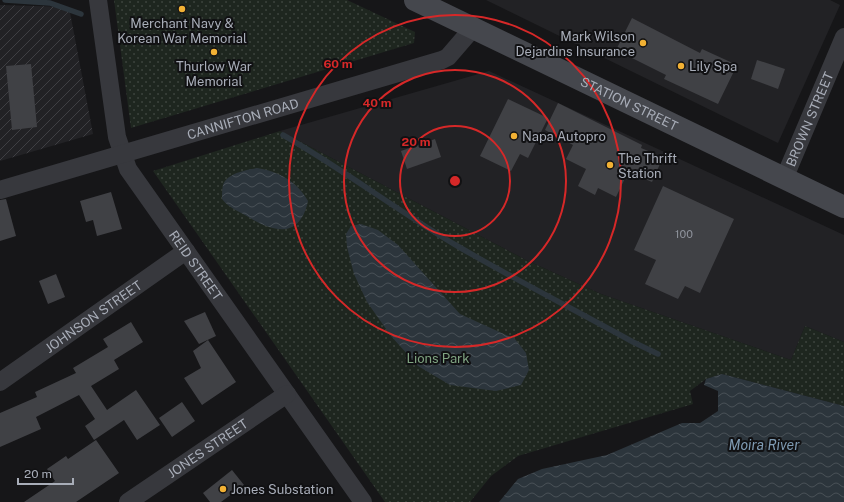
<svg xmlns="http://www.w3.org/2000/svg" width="844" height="502" font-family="'Public Sans',sans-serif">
<defs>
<pattern id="industrial-furrows" width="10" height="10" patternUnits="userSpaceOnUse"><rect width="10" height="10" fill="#222225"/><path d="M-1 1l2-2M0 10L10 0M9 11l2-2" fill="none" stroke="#3f3f43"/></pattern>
<pattern id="park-dots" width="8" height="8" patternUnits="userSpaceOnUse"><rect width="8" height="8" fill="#1e261f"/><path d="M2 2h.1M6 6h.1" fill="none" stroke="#3c433d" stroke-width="1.8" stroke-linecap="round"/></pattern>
<pattern id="water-waves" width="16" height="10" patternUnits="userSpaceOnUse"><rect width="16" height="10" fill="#2c353c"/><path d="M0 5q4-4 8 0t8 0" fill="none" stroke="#485056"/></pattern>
</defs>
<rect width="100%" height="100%" fill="#161618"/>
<g fill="#222225">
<polygon points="486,0 830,0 840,5 778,143"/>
<polygon points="489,71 844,235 844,342 805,326 791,360 601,294 526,260 280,131"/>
</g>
<polygon fill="url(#industrial-furrows)" points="0,5 69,7 93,134 0,161"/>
<g fill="url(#park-dots)">
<polygon points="114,0 347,0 415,32 414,43 131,128"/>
<polygon points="280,131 526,260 601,294 791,360 805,326 844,342 844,406 722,374 706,379 690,391 693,404 518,456 491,476 470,502 385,502 153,171"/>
</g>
<g fill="url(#water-waves)">
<path d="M 257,168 C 278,171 298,182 308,201 C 300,238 275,233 250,218 C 239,211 230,209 222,199 C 222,195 222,189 223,185 C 227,173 246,170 257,168 Z"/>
<polygon points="361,224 378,230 398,245 460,314 515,339 526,353 529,370 521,385 496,391 450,385 418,366 391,336 367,302 354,274 347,247 346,234 351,226"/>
<polygon points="722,374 844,406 844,502 499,502 518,479 542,469 607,455 682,423 700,423 718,411 718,391 704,385 706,379"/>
</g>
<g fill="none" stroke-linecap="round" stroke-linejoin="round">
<g stroke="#2c353c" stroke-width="5.5">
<polyline points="5,0 50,3 81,14"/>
<path d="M 283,135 C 343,169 399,212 459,247 C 516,280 575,310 633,342 L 658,354"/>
</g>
</g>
<g fill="#404145">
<polygon points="632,18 700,53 702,49 737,65 718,104 664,79 666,75 616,50"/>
<polygon points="757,60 785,69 778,89 751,79"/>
<polygon points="31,64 37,127 12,130 6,66"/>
<polygon points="508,99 548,118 528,158 520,154 511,171 480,156"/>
<polygon points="558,103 642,145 641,148 663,157 652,182 628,172 616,197 598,188 595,195 578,186 586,169 566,159 573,145 545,130"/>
<polygon points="435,139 441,157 407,169 401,151"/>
<polygon points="663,186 734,219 700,293 685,286 678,299 645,284 656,260 634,250"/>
<polygon points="111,192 122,229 97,236 93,220 86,222 80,201"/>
<polygon points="6,199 16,236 0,241 0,200"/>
<polygon points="56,274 65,297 48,304 39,281"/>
<polygon points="205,312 216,336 199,344 184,321"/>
<polygon points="131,322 143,342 114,360 119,369 91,386 107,410 136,390 160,425 137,440 124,420 94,440 85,426 95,419 79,395 36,417 41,429 0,447 0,413 37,397 35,392 76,373 73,368 108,347 103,339"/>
<polygon points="208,340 236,382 202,405 184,378 201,368 193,351"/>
<polygon points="182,402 195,421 172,437 159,418"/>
<polygon points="96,440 119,473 76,502 24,502 55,481 47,469 66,456 68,459"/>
<polygon points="232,470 244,485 221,502 210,502 203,493"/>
</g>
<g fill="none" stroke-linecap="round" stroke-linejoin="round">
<g stroke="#37383d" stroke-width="18">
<path id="s1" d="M 98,0 L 117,137 L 128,169 L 363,502"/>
<path id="s2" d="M 784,179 L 844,37"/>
<path id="s3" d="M 0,190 L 442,60 L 448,57 L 473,28"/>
<path id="s4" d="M 0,382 L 186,251"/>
<path id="s5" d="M 128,502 L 287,394"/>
</g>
<path stroke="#45474d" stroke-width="22" id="s6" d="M 415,0 L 844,207"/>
</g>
<g fill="none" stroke="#d62828" stroke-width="2">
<circle cx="455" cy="181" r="55"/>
<circle cx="455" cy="181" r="111"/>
<circle cx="455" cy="181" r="166"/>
</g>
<g fill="#f2b134" stroke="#111113" stroke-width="1.5">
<circle cx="182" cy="9" r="4"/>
<circle cx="643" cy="43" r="4"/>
<circle cx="214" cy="52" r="4"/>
<circle cx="681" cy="66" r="4"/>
<circle cx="514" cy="136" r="4"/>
<circle cx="610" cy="165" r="4"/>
<circle cx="223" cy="489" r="4"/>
</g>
<g text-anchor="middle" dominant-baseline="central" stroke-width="4" stroke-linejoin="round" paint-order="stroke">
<g font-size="11" fill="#8e929b">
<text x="684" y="234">100</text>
</g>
<g font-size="13" fill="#a8adb8" stroke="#111113" text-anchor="start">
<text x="182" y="23" text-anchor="middle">Merchant Navy &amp;<tspan x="182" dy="15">Korean War Memorial</tspan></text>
<text x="635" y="36" text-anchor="end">Mark Wilson<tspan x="635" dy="15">Dejardins Insurance</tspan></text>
<text x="214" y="66" text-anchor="middle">Thurlow War<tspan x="214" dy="15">Memorial</tspan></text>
<text x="689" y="66">Lily Spa</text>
<text x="522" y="136">Napa Autopro</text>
<text x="618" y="158">The Thrift<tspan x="618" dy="15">Station</tspan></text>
<text x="231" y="489">Jones Substation</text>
</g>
<g font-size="13" fill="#a8adb8" stroke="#111113">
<text stroke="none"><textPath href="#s6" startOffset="238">STATION STREET</textPath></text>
<text stroke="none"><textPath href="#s3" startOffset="253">CANNIFTON ROAD</textPath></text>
<text stroke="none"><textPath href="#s2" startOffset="65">BROWN STREET</textPath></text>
<text stroke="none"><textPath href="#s1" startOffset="290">REID STREET</textPath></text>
<text stroke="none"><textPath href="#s4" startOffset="114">JOHNSON STREET</textPath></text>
<text stroke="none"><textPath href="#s5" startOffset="96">JONES STREET</textPath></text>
</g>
<g font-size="13" fill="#7fa381" stroke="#111113">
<text x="438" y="358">Lions Park</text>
</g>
<g font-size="14" font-style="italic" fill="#7f9bb3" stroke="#111113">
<text x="764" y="445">Moira River</text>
</g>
</g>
<circle cx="455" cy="181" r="6" fill="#d62828" stroke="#111113" stroke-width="2"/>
<g font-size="12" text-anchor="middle" font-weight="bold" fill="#d62828" stroke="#111113" stroke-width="4" stroke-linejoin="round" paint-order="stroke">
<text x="338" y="68">60 m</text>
<text x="377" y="107">40 m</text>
<text x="416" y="146">20 m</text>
</g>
<path d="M18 478v6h55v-6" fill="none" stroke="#a8adb8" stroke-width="2"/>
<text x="24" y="478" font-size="12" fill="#a8adb8" stroke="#111113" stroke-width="3" paint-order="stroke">20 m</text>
</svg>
